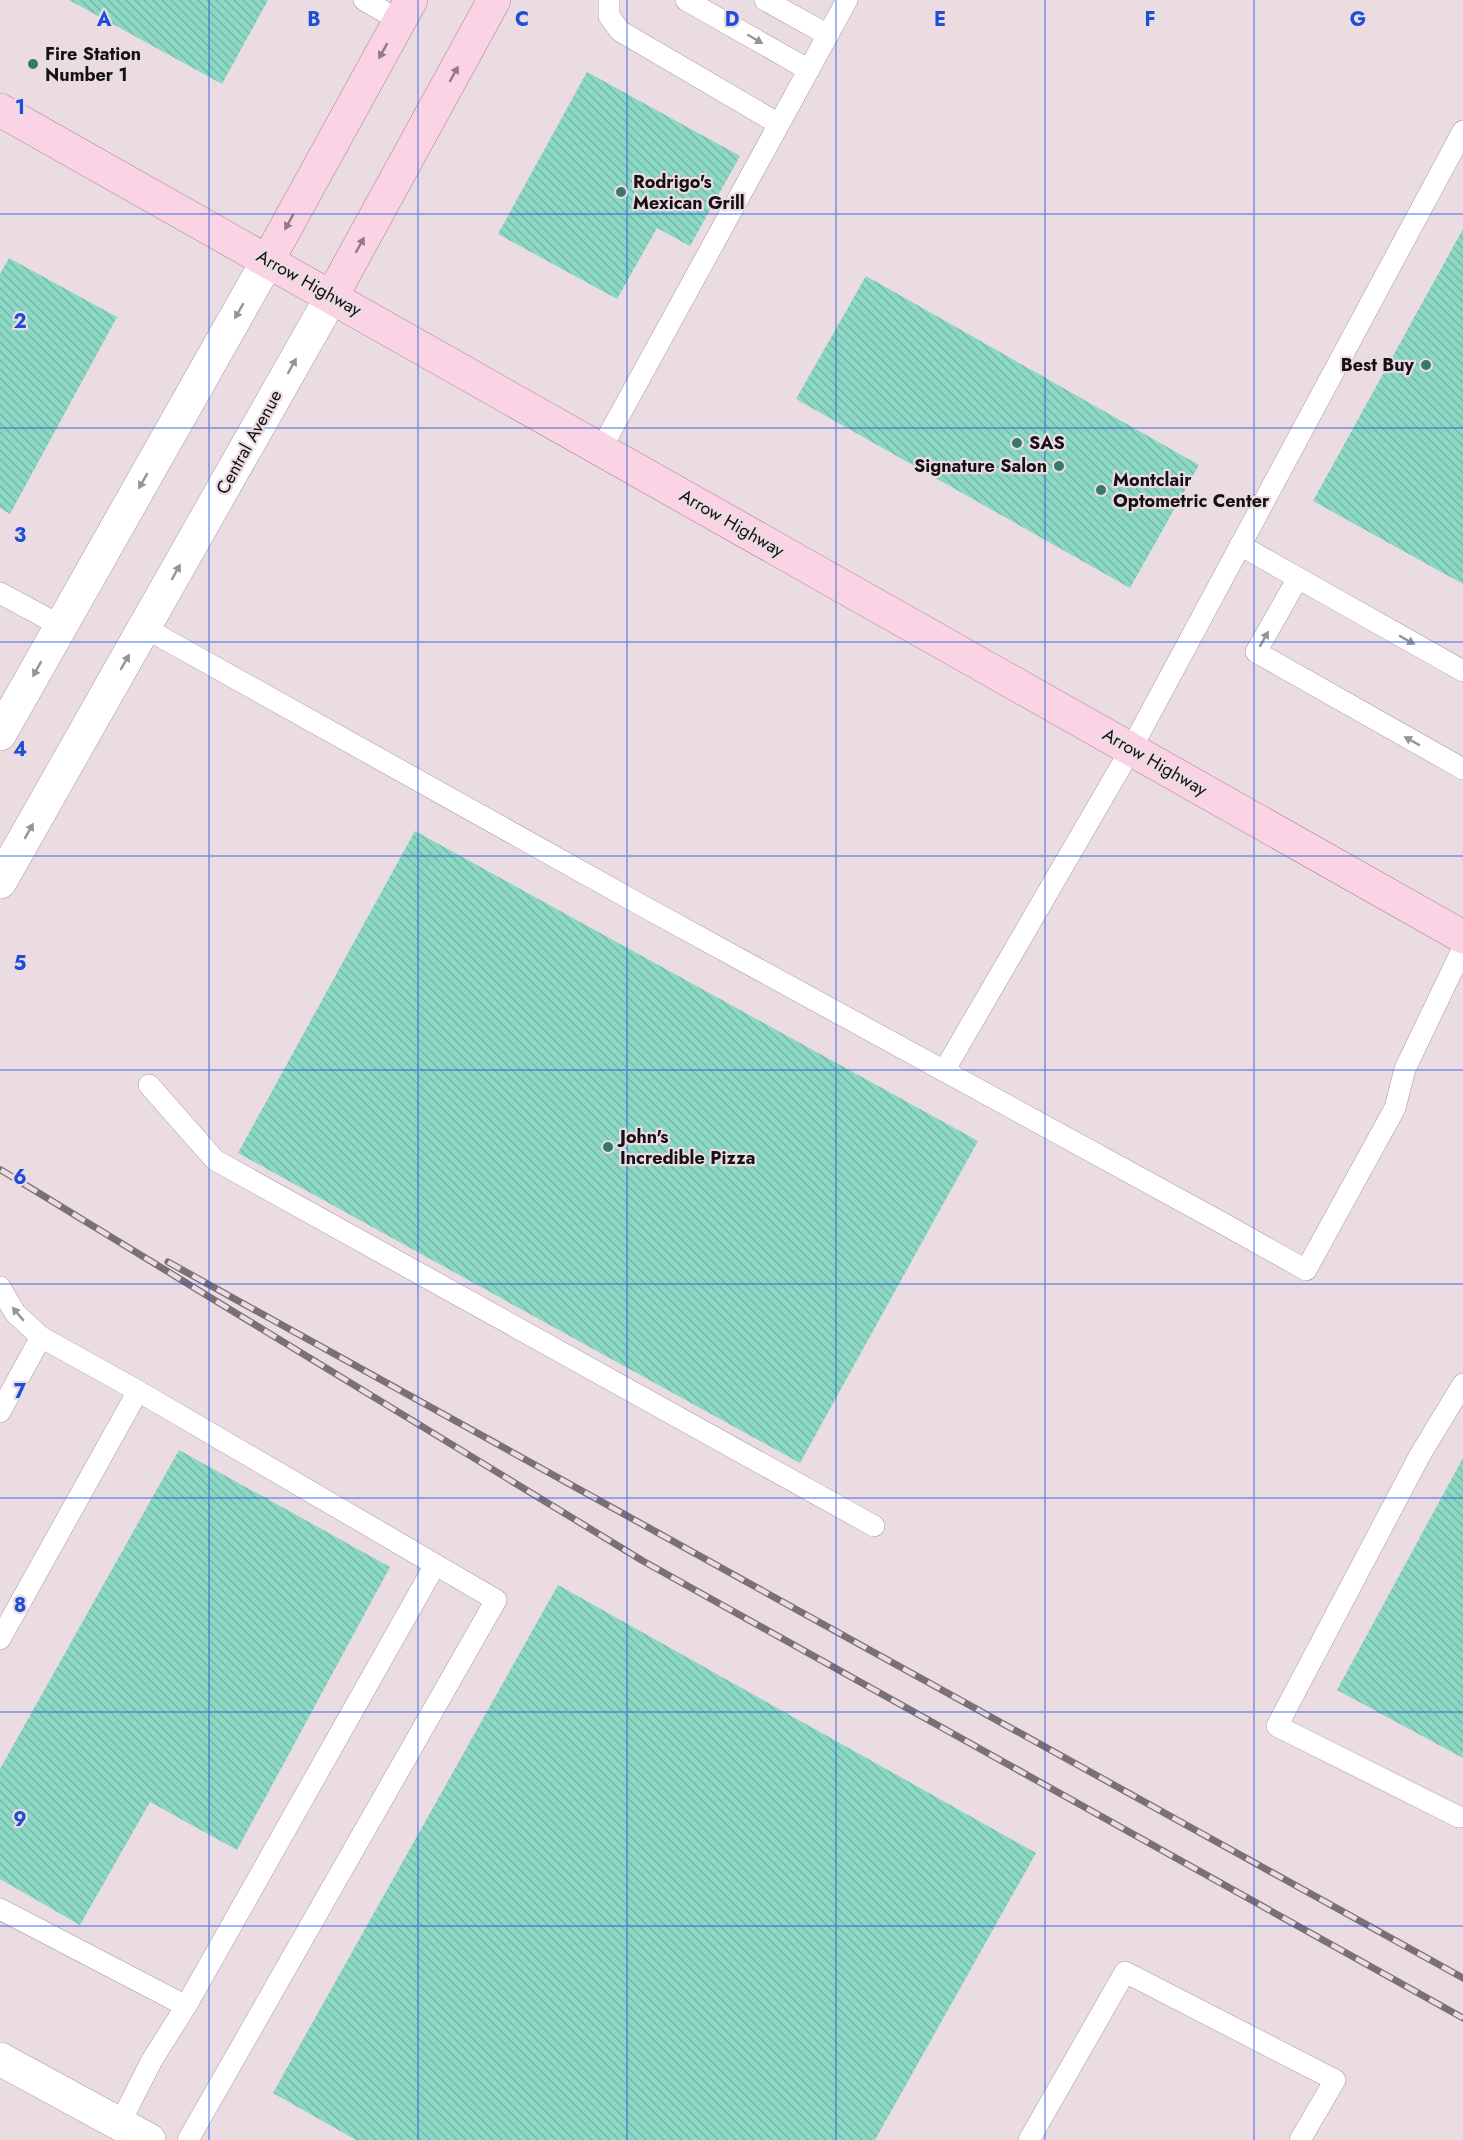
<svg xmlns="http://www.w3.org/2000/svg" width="1463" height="2140" font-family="Jost,sans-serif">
<defs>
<pattern id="building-back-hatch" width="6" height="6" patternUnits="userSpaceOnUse" patternTransform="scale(1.5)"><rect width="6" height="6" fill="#8bd8c5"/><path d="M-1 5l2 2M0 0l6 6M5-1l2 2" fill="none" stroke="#77b8a8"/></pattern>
</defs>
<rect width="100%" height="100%" fill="#ebdce2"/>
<g fill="url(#building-back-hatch)">
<polygon points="69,0 268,0 222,84"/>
<polygon points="587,72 740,156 690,246 657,228 617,299 498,234"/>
<polygon points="1463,229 1463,584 1313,501"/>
<polygon points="9,258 117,317 10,514 0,508 0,274"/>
<polygon points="866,276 1199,465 1130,588 796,399"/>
<polygon points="415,831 978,1141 800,1463 238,1153"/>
<polygon points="179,1450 390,1567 237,1850 150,1802 80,1925 0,1879 0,1769"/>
<polygon points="1463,1458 1463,1758 1337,1690"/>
<polygon points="558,1585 1036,1853 875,2140 356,2140 273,2093"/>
</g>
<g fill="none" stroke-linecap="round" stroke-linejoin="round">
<defs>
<g id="lane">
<polyline points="364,0 400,21"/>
<polyline points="609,0 609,16 620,31 779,124"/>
<polyline points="686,0 809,70"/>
<polyline points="765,0 828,35"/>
<polyline points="601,449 847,0"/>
<polyline points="1240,545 1298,578"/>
<polyline points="0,593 61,626"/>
<polyline points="145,628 650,910 1224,1224 1306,1270 1395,1108 1405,1069 1463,948"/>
<polyline points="1463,671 1298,578 1256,652 1463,769"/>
<polyline points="944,1071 1131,749 1463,131"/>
<polyline points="149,1085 215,1160 874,1526"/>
<polyline points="0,1287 15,1313 41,1337"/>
<polyline points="0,1412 41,1337 138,1391 496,1600 188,2140"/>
<polyline points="0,1639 138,1391"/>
<polyline points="1459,1817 1277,1726 1420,1455 1463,1384"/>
<polyline points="0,1909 186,2006 152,2060 119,2125"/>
<polyline points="186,2006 435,1565"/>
<polyline points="1029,2140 1125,1972 1335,2080 1300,2140"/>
</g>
<g id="secondary">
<polyline points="0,734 268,260"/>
<polyline points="0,882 332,296"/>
<polyline points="0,2059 149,2140"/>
</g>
<g id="primary">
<polyline points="0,110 1463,937"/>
<polyline points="268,260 411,0"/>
<polyline points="332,296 494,0"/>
</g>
</defs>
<use href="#lane" stroke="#a89a9f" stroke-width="22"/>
<use href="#secondary" stroke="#a89a9f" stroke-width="34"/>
<use href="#primary" stroke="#a87e90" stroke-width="34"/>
<use href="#lane" stroke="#fff" stroke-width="21"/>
<use href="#secondary" stroke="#fff" stroke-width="33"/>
<use href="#primary" stroke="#fad4e5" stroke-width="33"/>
<defs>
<g id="rail">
<polyline points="1,1170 643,1561 1463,2018"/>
<polyline points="168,1262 1463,1978"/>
</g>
</defs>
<use href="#rail" stroke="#7a7175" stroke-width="7"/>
<use href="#rail" stroke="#ebdce2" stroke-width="4.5" stroke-dasharray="14" stroke-linecap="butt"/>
</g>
<defs><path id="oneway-solid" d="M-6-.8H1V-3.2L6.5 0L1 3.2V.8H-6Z" transform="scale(1.5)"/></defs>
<g fill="#969495">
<use href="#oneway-solid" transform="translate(755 39) rotate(30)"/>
<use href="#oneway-solid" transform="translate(239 311) rotate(120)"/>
<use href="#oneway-solid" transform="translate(292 366) rotate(-61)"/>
<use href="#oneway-solid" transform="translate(143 481) rotate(120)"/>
<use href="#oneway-solid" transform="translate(176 572) rotate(-61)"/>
<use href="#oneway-solid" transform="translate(1264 639) rotate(-61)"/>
<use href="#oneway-solid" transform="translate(1407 640) rotate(29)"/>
<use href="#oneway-solid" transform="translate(125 662) rotate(-60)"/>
<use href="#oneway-solid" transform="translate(37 669) rotate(119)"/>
<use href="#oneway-solid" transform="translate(1412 741) rotate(-151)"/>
<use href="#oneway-solid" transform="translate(29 831) rotate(-61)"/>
<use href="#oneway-solid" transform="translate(18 1314) rotate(-130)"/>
</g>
<g fill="#937c87">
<use href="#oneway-solid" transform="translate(383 51) rotate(119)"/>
<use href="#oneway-solid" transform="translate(454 74) rotate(-61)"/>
<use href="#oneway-solid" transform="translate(289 222) rotate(119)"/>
<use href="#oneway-solid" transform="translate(360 245) rotate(-61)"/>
</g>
<path fill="none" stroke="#1d4ed8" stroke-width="1.5" stroke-opacity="0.55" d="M 209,0 L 209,2140M 418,0 L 418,2140M 627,0 L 627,2140M 836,0 L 836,2140M 1045,0 L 1045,2140M 1254,0 L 1254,2140M 0,214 L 1463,214M 0,428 L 1463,428M 0,642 L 1463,642M 0,856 L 1463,856M 0,1070 L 1463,1070M 0,1284 L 1463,1284M 0,1498 L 1463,1498M 0,1712 L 1463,1712M 0,1926 L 1463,1926"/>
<g fill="#36786a" stroke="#ebdce2" stroke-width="2">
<circle cx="33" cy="64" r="6"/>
<circle cx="621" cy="192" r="6"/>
<circle cx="1426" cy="365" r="6"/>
<circle cx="1017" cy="443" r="6"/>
<circle cx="1059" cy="466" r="6"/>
<circle cx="1101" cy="490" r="6"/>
<circle cx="608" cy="1147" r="6"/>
</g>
<g text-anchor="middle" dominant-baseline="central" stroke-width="4.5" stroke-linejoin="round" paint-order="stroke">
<g font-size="18" font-weight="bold" fill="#161114" stroke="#ebdce2" text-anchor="start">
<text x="45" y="54">Fire Station<tspan x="45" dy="21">Number 1</tspan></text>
<text x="633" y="182">Rodrigo's<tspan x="633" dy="21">Mexican Grill</tspan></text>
<text x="1414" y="365" text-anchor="end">Best Buy</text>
<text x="1029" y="443">SAS</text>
<text x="1047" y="466" text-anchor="end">Signature Salon</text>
<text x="1113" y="480">Montclair<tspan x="1113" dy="21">Optometric Center</tspan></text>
<text x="620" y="1137">John's<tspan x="620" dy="21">Incredible Pizza</tspan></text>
</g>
<g font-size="18" fill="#161114" stroke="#ebdce2">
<text transform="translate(309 283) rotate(29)">Arrow Highway</text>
<text transform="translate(249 442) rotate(-61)">Central Avenue</text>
<text transform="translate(732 523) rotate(30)">Arrow Highway</text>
<text transform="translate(1155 762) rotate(30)">Arrow Highway</text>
</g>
</g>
<g font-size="20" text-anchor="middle" font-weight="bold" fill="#1d4ed8" stroke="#ebdce2" stroke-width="4.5" stroke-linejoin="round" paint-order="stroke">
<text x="104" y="26">A</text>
<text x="314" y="26">B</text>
<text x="522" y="26">C</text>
<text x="732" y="26">D</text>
<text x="940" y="26">E</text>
<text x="1150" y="26">F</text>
<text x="1358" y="26">G</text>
<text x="20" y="114">1</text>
<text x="20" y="328">2</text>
<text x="20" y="542">3</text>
<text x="20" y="756">4</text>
<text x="20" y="970">5</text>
<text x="20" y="1184">6</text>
<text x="20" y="1398">7</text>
<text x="20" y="1612">8</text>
<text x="20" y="1826">9</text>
</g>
</svg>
